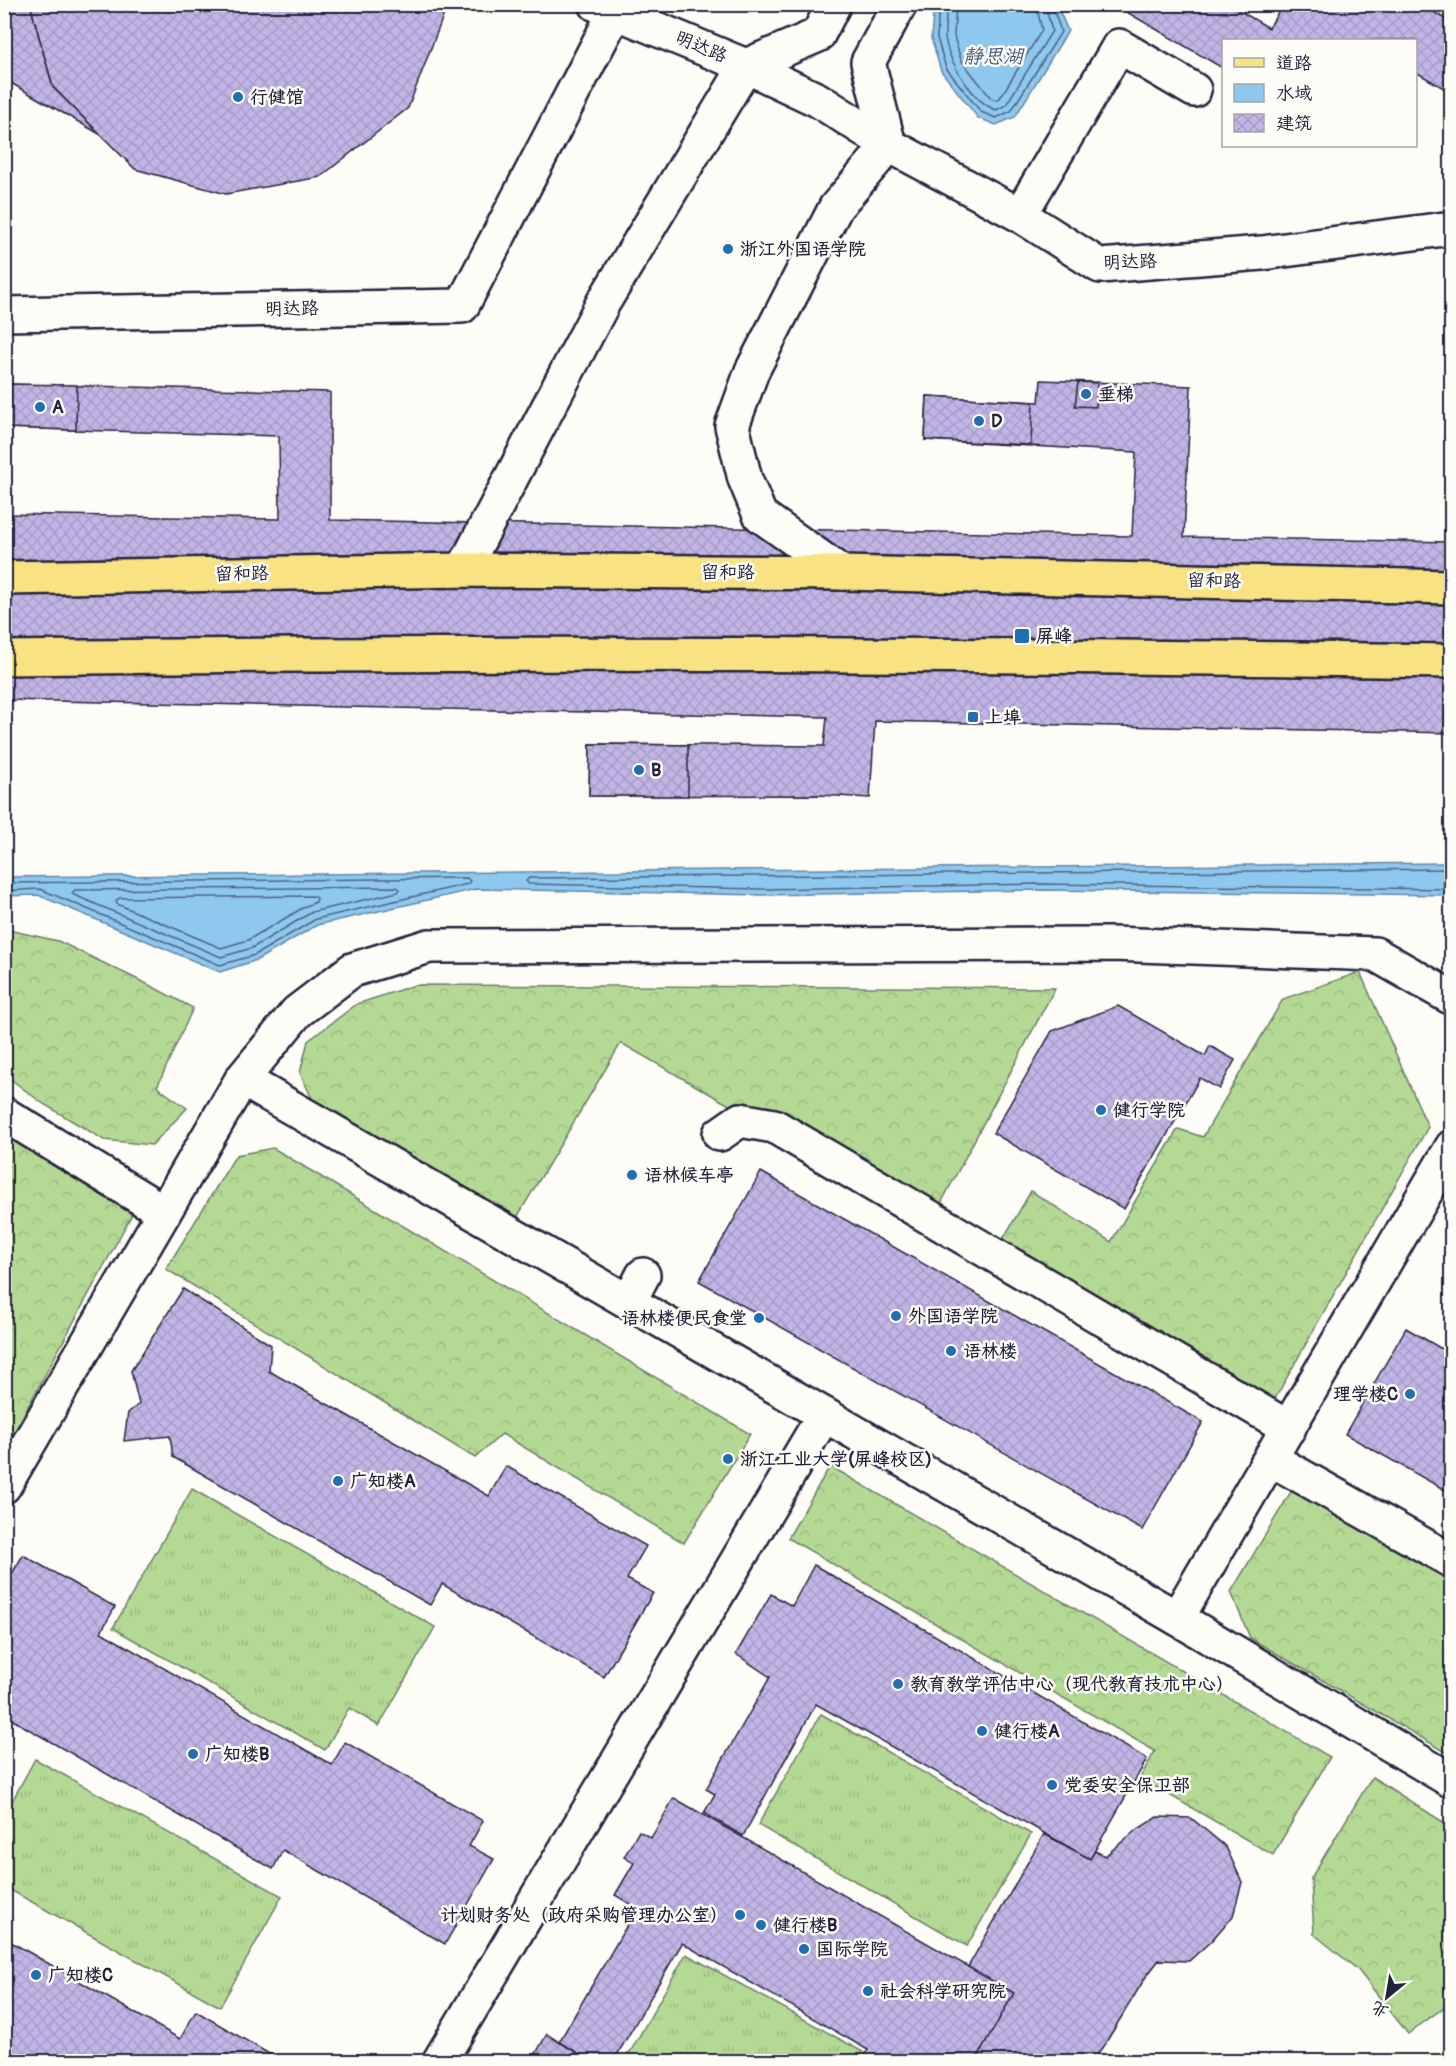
<svg xmlns="http://www.w3.org/2000/svg" width="1456" height="2066" font-family="Pangolin,'LXGW WenKai TC',sans-serif">
<defs>
<pattern id="grass-tufts" width="24" height="20" patternUnits="userSpaceOnUse" patternTransform="scale(1.5)"><rect width="24" height="20" fill="#b4d994"/><path d="M3 7l-1-3M5 7V3M7 7l1-3M15 17l-1-3M17 17v-4M19 17l1-3" fill="none" stroke="#9aba80"/></pattern>
<pattern id="forest-crowns" width="20" height="18" patternUnits="userSpaceOnUse" patternTransform="scale(1.5)"><rect width="20" height="18" fill="#b4d994"/><path d="M2 6a3 3 0 1 1 6 0M12 15a3 3 0 1 1 6 0" fill="none" stroke="#9aba80"/></pattern>
<pattern id="building-cross-hatch" width="8" height="8" patternUnits="userSpaceOnUse" patternTransform="scale(1.5)"><rect width="8" height="8" fill="#c2b5e6"/><path d="M0 0l8 8M0 8l8-8" fill="none" stroke="#a69bc6"/></pattern>
</defs>
<rect width="100%" height="100%" fill="#fdfcf7"/>
<filter id="ink" filterUnits="userSpaceOnUse"><feTurbulence type="fractalNoise" baseFrequency=".0167" numOctaves="2"/><feDisplacementMap in="SourceGraphic" scale="12" xChannelSelector="R" yChannelSelector="G"/><feConvolveMatrix kernelMatrix="1 2 1 2 8 2 1 2 1" color-interpolation-filters="sRGB"/></filter>
<g filter="url(#ink)">
<g fill="url(#grass-tufts)" stroke="#6b7e68" stroke-width="1.5">
<polygon points="192,1489 435,1627 379,1726 349,1708 325,1750 113,1628"/>
<polygon points="821,1714 1031,1834 967,1946 758,1825"/>
<polygon points="35,1759 282,1896 220,2007 5,1887 5,1814"/>
<polygon points="686,1954 863,2052 857,2061 625,2061"/>
</g>
<g fill="url(#forest-crowns)" stroke="#6b7e68" stroke-width="1.5">
<polygon points="4,929 58,941 149,985 193,1008 157,1087 187,1108 152,1145 104,1140 42,1103 5,1075"/>
<polygon points="1360,972 1428,1127 1272,1404 999,1246 1031,1191 1111,1242 1178,1129 1203,1137 1283,999"/>
<polygon points="415,985 1055,988 938,1209 738,1110 621,1043 516,1219 316,1107 300,1073 308,1041 357,1004"/>
<polygon points="5,1136 132,1214 5,1449"/>
<polygon points="273,1148 750,1434 684,1543 502,1434 475,1458 166,1269 236,1155"/>
<polygon points="830,1466 1330,1757 1273,1855 1140,1778 1155,1751 788,1538"/>
<polygon points="1292,1490 1451,1581 1451,1755 1250,1638 1231,1592"/>
<polygon points="1372,1777 1451,1827 1451,2002 1408,2034 1358,1970 1314,1934 1311,1878"/>
</g>
<g fill="#8ec8ee" stroke="#6386a6" stroke-width="1.5">
<polygon points="934,5 1057,5 1068,31 1015,117 996,125 978,118 941,71 931,38"/>
<polygon points="1451,863 1451,895 1041,890 762,895 476,889 317,925 257,960 220,972 38,895 4,896 5,877"/>
</g>
<g fill="none" stroke-linecap="round" stroke-linejoin="round">
<g stroke="#4d6483" stroke-width="1.5">
<polyline points="939,4 937,38 946,68 981,112 996,118 1011,111 1061,32 1052,4"/>
<path d="M 947,4 C 947,15 944,28 945,38 C 949,62 973,102 996,110 L 1006,105 L 1052,31 L 1045,4"/>
<polyline points="956,4 954,36 961,60 991,98 996,100 1000,98 1042,30 1036,4"/>
<polyline points="1452,869 529,878 526,881 529,884 762,889 1041,884 1452,889"/>
<polyline points="4,883 467,878 470,881 468,884 316,919 255,955 220,965 40,889 4,891"/>
<polygon points="397,887 400,889 398,892 312,912 252,948 221,957 74,895 72,893 75,890"/>
<polygon points="314,896 317,898 316,902 306,906 248,940 221,948 117,904 116,901 119,898"/>
</g>
</g>
<g fill="url(#building-cross-hatch)" stroke="#22223b" stroke-width="1.5">
<polygon points="4,4 30,4 53,87 103,136 4,79"/>
<polygon points="30,4 443,4 444,14 408,108 320,177 226,194 135,169 53,87"/>
<polygon points="1113,4 1228,4 1269,28 1283,4 1420,4 1452,23 1452,93 1416,72 1416,40 1224,40 1224,69"/>
<polygon points="1041,380 1191,386 1184,537 1452,542 1452,733 875,721 870,798 820,795 589,796 590,744 824,746 827,717 4,700 4,514 280,519 279,436 4,428 4,384 330,392 330,520 1132,536 1136,452 925,440 927,396 1039,402"/>
<polygon points="1078,382 1097,383 1096,407 1075,406"/>
<polygon points="4,384 77,385 76,430 4,428"/>
<polygon points="927,396 1033,402 1031,445 925,440"/>
<polygon points="590,744 688,745 688,796 589,796"/>
<polygon points="1118,1006 1205,1056 1210,1046 1235,1060 1219,1089 1200,1078 1124,1209 993,1133 1052,1031"/>
<polygon points="761,1172 1203,1422 1142,1530 699,1281"/>
<polygon points="183,1289 271,1345 269,1371 489,1496 506,1466 646,1546 627,1579 653,1593 604,1677 442,1584 430,1605 173,1457 170,1436 124,1441 128,1413 139,1404 131,1371"/>
<polygon points="1406,1328 1452,1355 1452,1494 1345,1434"/>
<polygon points="23,1555 115,1607 101,1632 332,1765 345,1742 483,1821 469,1846 494,1859 445,1944 283,1850 273,1869 4,1715 4,1587"/>
<polygon points="814,1565 1147,1759 1090,1859 816,1704 743,1836 704,1813 715,1794 706,1789 770,1677 736,1654 771,1594 792,1606"/>
<polygon points="674,1798 1014,1993 975,2062 861,2062 868,2050 682,1943 613,2062 593,2062 559,2042 637,1908 615,1895 634,1863 624,1857 639,1831 651,1838"/>
<polygon points="1157,1817 1191,1818 1226,1847 1242,1882 1233,1916 1211,1941 1189,1961 1159,1960 1145,1978 1108,2039 1092,2062 975,2062 1014,1993 968,1967 1044,1834 1090,1859 1095,1851 1105,1856 1135,1831"/>
<polygon points="4,1938 180,2039 196,2011 283,2062 4,2062"/>
<polygon points="547,2034 559,2042 593,2062 531,2062"/>
</g>
<g fill="none" stroke-linecap="round" stroke-linejoin="round">
<defs>
<g id="minor">
<polyline points="596,4 746,66 818,100 889,145 1020,215 1100,266 1262,253 1452,228"/>
<polyline points="1020,215 1119,46 1194,90"/>
<polyline points="4,314 462,306 615,12"/>
<polyline points="463,570 603,303 746,66 818,35 834,4"/>
<polyline points="842,573 760,515 745,479 732,426 752,371 836,207 889,145 868,62 900,4"/>
<polyline points="242,1079 1177,1618 1452,1781"/>
<polyline points="4,1114 164,1212"/>
<polyline points="720,1134 740,1120 774,1126 1289,1428"/>
<polyline points="629,1302 643,1275"/>
<polyline points="1271,1459 1452,1561"/>
<polyline points="4,1486 242,1079 297,1012 352,970 429,946 1112,944 1375,954 1452,998"/>
<polyline points="1177,1618 1452,1147"/>
<polyline points="439,2062 824,1415"/>
</g>
<g id="major">
<polyline points="4,578 463,570 842,573 1452,587"/>
<path d="M 4,658 C 487,651 969,654 1452,661"/>
</g>
</defs>
<use href="#minor" stroke="#22223b" stroke-width="38"/>
<use href="#major" stroke="#22223b" stroke-width="38"/>
<use href="#minor" stroke="#fdfcf7" stroke-width="33"/>
<use href="#major" stroke="#f8e281" stroke-width="33"/>
</g>
</g>
<g fill="#1f6fb2" stroke="#fdfcf7" stroke-width="2">
<circle cx="238" cy="97" r="6"/>
<circle cx="728" cy="249" r="6"/>
<circle cx="1086" cy="394" r="6"/>
<circle cx="40" cy="407" r="6"/>
<circle cx="979" cy="421" r="6"/>
<rect x="1014" y="628" width="16" height="16" rx="3"/>
<rect x="967" y="711" width="12" height="12" rx="3"/>
<circle cx="639" cy="770" r="6"/>
<circle cx="1101" cy="1110" r="6"/>
<circle cx="632" cy="1175" r="6"/>
<circle cx="896" cy="1316" r="6"/>
<circle cx="759" cy="1318" r="6"/>
<circle cx="951" cy="1351" r="6"/>
<circle cx="1410" cy="1394" r="6"/>
<circle cx="728" cy="1459" r="6"/>
<circle cx="338" cy="1481" r="6"/>
<circle cx="898" cy="1684" r="6"/>
<circle cx="982" cy="1731" r="6"/>
<circle cx="193" cy="1754" r="6"/>
<circle cx="1052" cy="1785" r="6"/>
<circle cx="740" cy="1915" r="6"/>
<circle cx="761" cy="1925" r="6"/>
<circle cx="804" cy="1949" r="6"/>
<circle cx="36" cy="1975" r="6"/>
<circle cx="868" cy="1991" r="6"/>
</g>
<g text-anchor="middle" dominant-baseline="central" stroke-width="5" stroke-linejoin="round" paint-order="stroke">
<g font-size="18" fill="#22223b" stroke="#fdfcf7">
<text transform="translate(701 47) rotate(23)">明达路</text>
<text transform="translate(1130 262) rotate(-2)">明达路</text>
<text transform="translate(292 309) rotate(-1)">明达路</text>
<text x="728" y="572">留和路</text>
<text transform="translate(242 574) rotate(-1)">留和路</text>
<text transform="translate(1214 581) rotate(1)">留和路</text>
</g>
<g font-size="18" font-weight="bold" fill="#22223b" stroke="#fdfcf7" text-anchor="start">
<text x="250" y="97">行健馆</text>
<text x="740" y="249">浙江外国语学院</text>
<text x="1098" y="394">垂梯</text>
<text x="52" y="407">A</text>
<text x="991" y="421">D</text>
<text x="1036" y="636">屏峰</text>
<text x="985" y="717">上埠</text>
<text x="651" y="770">B</text>
<text x="1113" y="1110">健行学院</text>
<text x="644" y="1175">语林候车亭</text>
<text x="908" y="1316">外国语学院</text>
<text x="747" y="1318" text-anchor="end">语林楼便民食堂</text>
<text x="963" y="1351">语林楼</text>
<text x="1398" y="1394" text-anchor="end">理学楼C</text>
<text x="740" y="1459">浙江工业大学(屏峰校区)</text>
<text x="350" y="1481">广知楼A</text>
<text x="910" y="1684">教育教学评估中心（现代教育技术中心）</text>
<text x="994" y="1731">健行楼A</text>
<text x="205" y="1754">广知楼B</text>
<text x="1064" y="1785">党委安全保卫部</text>
<text x="728" y="1915" text-anchor="end">计划财务处（政府采购管理办公室）</text>
<text x="773" y="1925">健行楼B</text>
<text x="816" y="1949">国际学院</text>
<text x="48" y="1975">广知楼C</text>
<text x="880" y="1991">社会科学研究院</text>
</g>
<g font-size="20" font-style="italic" fill="#485c7a" stroke="#fdfcf7">
<text x="993" y="56">静思湖</text>
</g>
</g>
<rect width="1456" height="2066" fill="none" stroke="#fdfcf7" stroke-width="24"/>
<rect x="12" y="12" width="1432" height="2042" fill="none" stroke="#22223b" stroke-width="2" filter="url(#ink)"/>
<rect x="1222" y="39" width="195" height="108" fill="#fdfcf7" stroke="#a5a5ac" stroke-width="1.5"/>
<rect x="1234" y="58" width="30" height="9" fill="#f8e281" stroke="#a5a5ac" stroke-width="1.5"/>
<text x="1276" y="69" font-size="18" fill="#22223b">道路</text>
<rect x="1234" y="84" width="30" height="18" fill="#8ec8ee" stroke="#a5a5ac" stroke-width="1.5"/>
<text x="1276" y="99" font-size="18" fill="#22223b">水域</text>
<rect x="1234" y="114" width="30" height="18" fill="url(#building-cross-hatch)" stroke="#a5a5ac" stroke-width="1.5"/>
<text x="1276" y="129" font-size="18" fill="#22223b">建筑</text>
<g transform="translate(1387 1997) rotate(210)" stroke="#fdfcf7" stroke-width="4.5" paint-order="stroke">
<path d="M0-4.5L10 22L0 15L-10 22Z" fill="#22223b"/>
<text y="-9" font-size="16" font-weight="bold" text-anchor="middle" fill="#22223b">北</text>
</g>
</svg>
